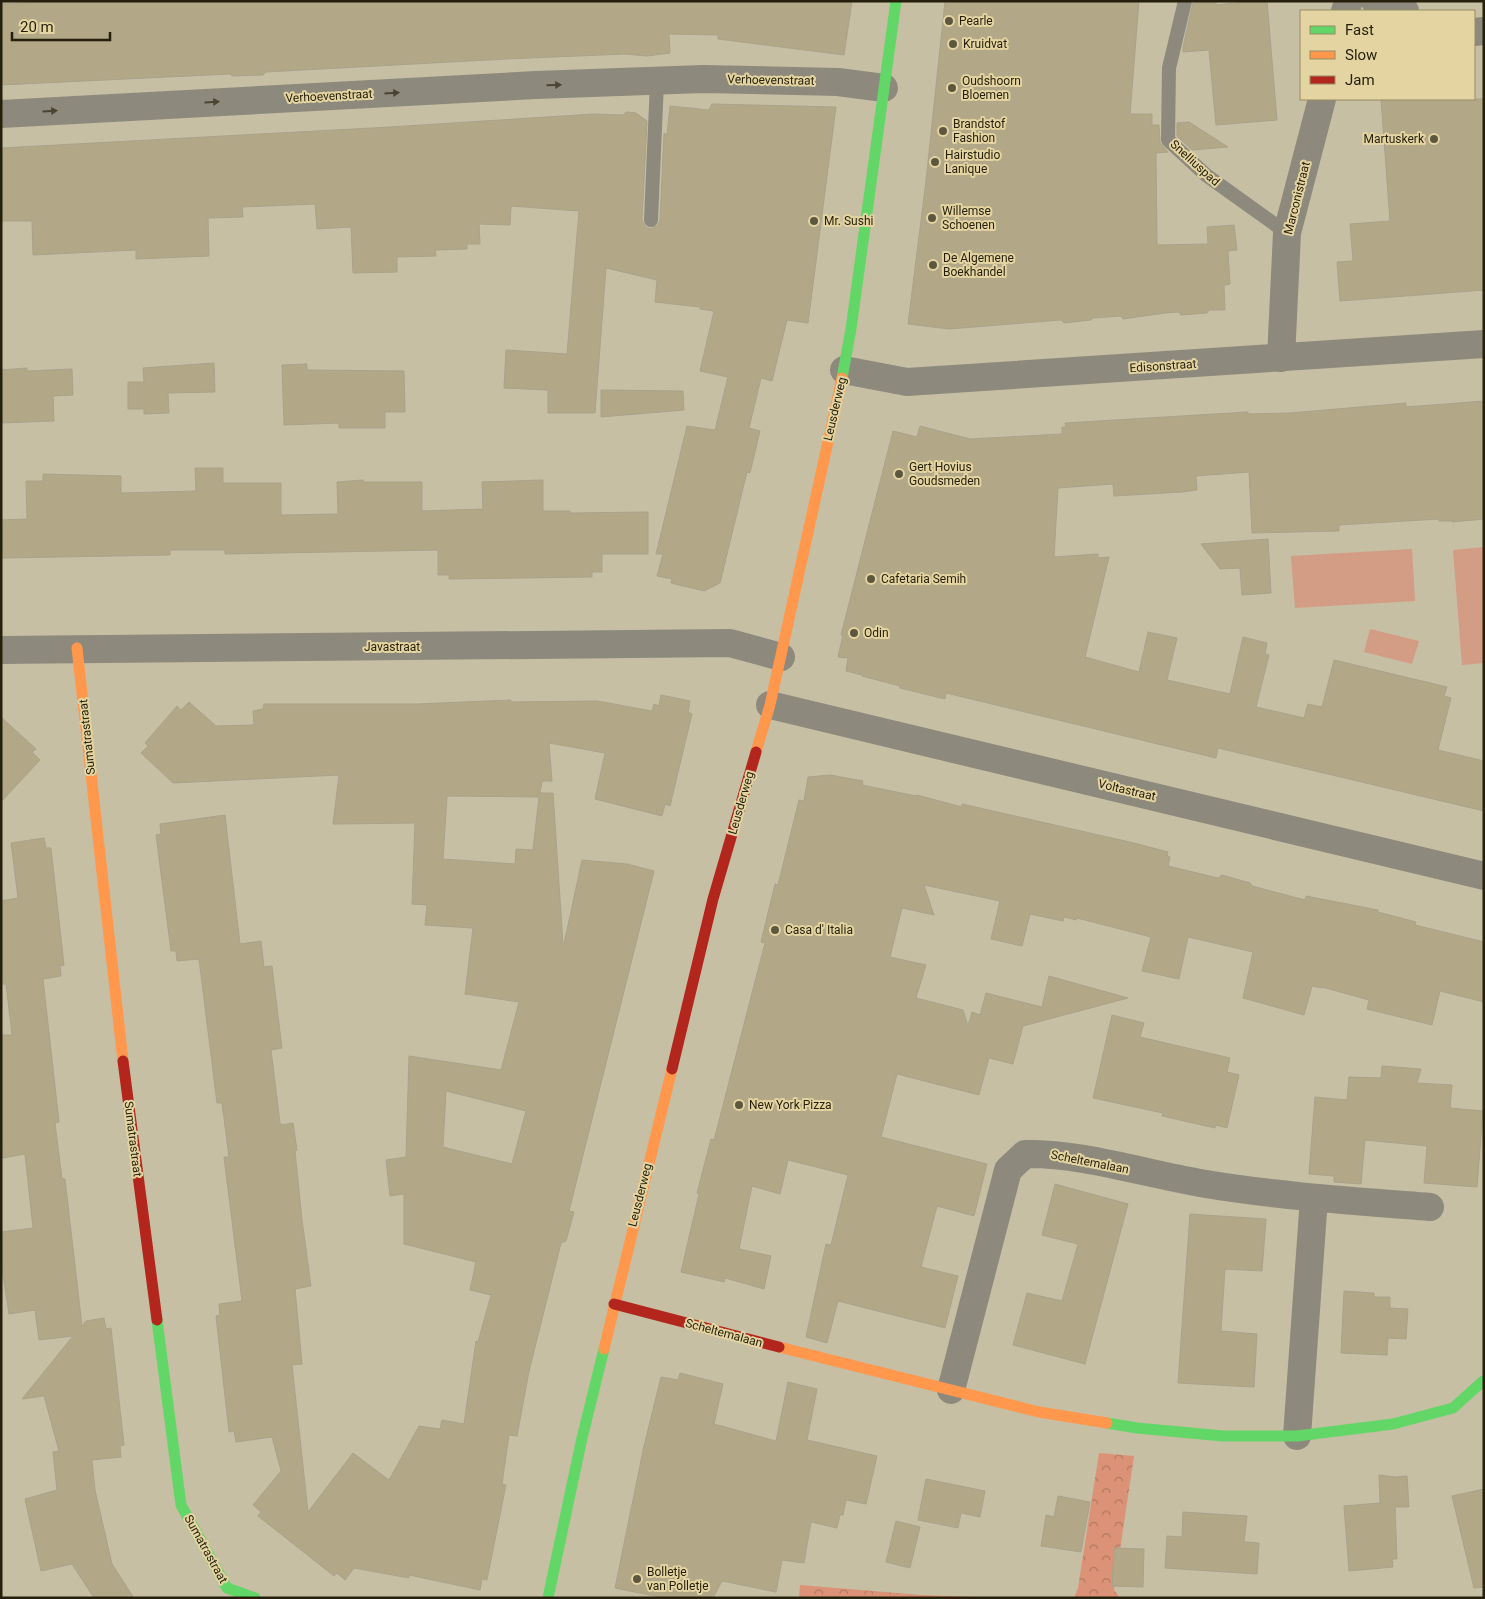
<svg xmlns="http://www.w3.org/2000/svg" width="1485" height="1599" font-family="Roboto,sans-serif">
<defs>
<pattern id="forest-crowns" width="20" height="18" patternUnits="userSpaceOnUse" patternTransform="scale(1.25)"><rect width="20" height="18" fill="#db9276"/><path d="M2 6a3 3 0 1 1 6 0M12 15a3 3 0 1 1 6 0" fill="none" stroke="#b1775f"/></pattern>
</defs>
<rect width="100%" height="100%" fill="#c7bfa3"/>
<g fill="#d39c84">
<polygon points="1484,547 1484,663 1462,665 1453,550"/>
<polygon points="1412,549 1415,601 1295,608 1291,556"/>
<polygon points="1370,629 1419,641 1412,664 1364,652"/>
</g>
<g fill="url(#forest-crowns)">
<polygon points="1099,1453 1134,1456 1114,1590 1120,1598 1074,1598 1078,1588"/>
<polygon points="800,1585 921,1595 1005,1598 799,1598"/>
</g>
<g fill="#b2a887" stroke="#a9a28c" fill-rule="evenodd">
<polygon points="54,1 852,1 844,55 718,39 718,35 669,34 670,53 647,56 625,54 506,59 266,72 263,75 232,76 230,74 1,85 1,4"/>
<polygon points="945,1 1139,1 1130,114 1152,114 1152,125 1159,125 1160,143 1168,152 1156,153 1157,245 1208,244 1207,227 1234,225 1237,250 1228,251 1230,284 1224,285 1225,310 1209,310 1207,313 1181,315 1179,312 1165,313 1123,319 1121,316 1093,318 1091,320 1064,323 1061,320 949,329 908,324 926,181"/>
<polygon points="1254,1 1267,1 1277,120 1216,125 1209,50 1183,52 1183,47 1193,3 1216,2 1216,5"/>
<polygon points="1381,99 1484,99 1484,290 1340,301 1337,262 1353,261 1350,224 1390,221"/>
<polygon points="712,104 836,107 808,323 787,320 772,381 761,378 749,428 760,431 750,473 747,472 720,583 704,591 671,583 672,579 657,576 663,554 656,554 687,426 715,430 728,377 700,371 714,311 700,309 700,307 655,302 657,280 606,268 595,413 548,413 548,390 504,388 506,350 567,354 579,211 511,206 510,225 479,224 480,244 467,244 467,249 435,250 436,256 397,257 397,272 353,273 351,227 317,229 315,204 242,207 243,217 208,218 209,256 136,259 136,250 33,255 32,221 1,221 1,148 390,127 594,114 623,115 626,112 636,113 647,121 642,220 646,227 651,229 658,225 660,220 664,133 667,135 670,106 709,110"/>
<polygon points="1189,122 1228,147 1192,150 1177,136 1177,123"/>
<polygon points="214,363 215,392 168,393 169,413 144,414 144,409 128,409 128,382 144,382 143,368"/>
<polygon points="307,364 307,370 404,371 405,412 385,412 385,428 339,428 339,423 284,425 282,365"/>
<polygon points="27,368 27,371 72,369 73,395 53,396 54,421 1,423 1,370"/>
<polygon points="601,390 683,391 684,410 601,417"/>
<polygon points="1484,401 1484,519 1452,522 1452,521 1439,521 1439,519 1339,525 1339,531 1252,533 1249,472 1196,476 1197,490 1182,492 1114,496 1113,484 1058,488 1054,557 1098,554 1098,558 1109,557 1085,657 1139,672 1148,632 1177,638 1167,680 1230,694 1243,637 1267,643 1265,654 1269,655 1256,707 1304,718 1308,704 1322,707 1334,660 1447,687 1444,696 1451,698 1438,750 1484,761 1484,811 1218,748 1216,758 946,693 945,699 900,688 900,686 862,676 862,675 846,671 848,658 838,657 843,635 841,635 893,431 917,437 920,426 970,439 1062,434 1062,427 1066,427 1065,423 1248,412 1248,414 1290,413 1406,403 1406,407"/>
<polygon points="195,468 223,468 223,483 281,483 281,515 338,514 337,482 363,480 364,482 422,482 422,511 483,509 482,482 543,480 543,511 570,511 570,513 648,512 648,554 602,554 602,572 592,572 592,577 449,579 449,575 438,575 438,550 225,554 225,550 170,550 170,555 1,558 1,520 27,519 26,481 43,481 43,474 121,476 121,493 196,491"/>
<polygon points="1268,539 1271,593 1242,595 1240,568 1220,569 1201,544"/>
<path d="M 661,695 L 690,701 L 688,712 L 692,714 L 670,806 L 665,804 L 662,816 L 595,799 L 605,753 L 549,743 L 552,781 L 542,781 L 540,793 L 553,793 L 563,944 L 564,944 L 582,860 L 627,864 L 654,871 L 569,1211 L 574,1212 L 566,1241 L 561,1243 L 529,1371 L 517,1436 L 509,1435 L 502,1484 L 506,1485 L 487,1580 L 482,1579 L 480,1590 L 409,1575 L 409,1578 L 354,1568 L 345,1580 L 337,1573 L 334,1576 L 258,1516 L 261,1512 L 253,1505 L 281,1471 L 272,1437 L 236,1442 L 234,1431 L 229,1432 L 216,1316 L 220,1315 L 219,1304 L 242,1301 L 224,1157 L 229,1157 L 222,1103 L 217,1103 L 199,959 L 177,961 L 176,951 L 171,951 L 156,835 L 161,834 L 160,824 L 225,815 L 240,944 L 261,941 L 264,967 L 272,966 L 282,1048 L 271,1050 L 280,1123 L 282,1125 L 293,1123 L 297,1150 L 295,1151 L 302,1220 L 311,1286 L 295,1289 L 302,1364 L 292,1365 L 308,1512 L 353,1453 L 389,1480 L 419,1426 L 440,1429 L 442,1420 L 464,1424 L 476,1341 L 478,1342 L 491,1295 L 470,1290 L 476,1262 L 404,1244 L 404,1194 L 390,1196 L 386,1160 L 406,1157 L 409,1056 L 501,1070 L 519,1002 L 465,994 L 473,928 L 425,925 L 427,905 L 412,904 L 415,823 L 333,824 L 339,775 L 173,783 L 141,753 L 148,746 L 145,743 L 177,706 L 181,710 L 189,702 L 216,726 L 254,725 L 253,711 L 263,709 L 264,704 L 417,704 L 511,700 L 511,702 L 597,701 L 652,711 L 654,704 L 659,706 ZM 447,796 L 539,797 L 533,850 L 516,849 L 515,864 L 443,859 ZM 446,1091 L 526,1111 L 512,1164 L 443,1147 Z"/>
<polygon points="1,717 36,749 32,752 40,760 1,802"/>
<polygon points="830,775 863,781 862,785 916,796 917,795 962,807 962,804 1134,843 1168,852 1167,856 1170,857 1168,866 1218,878 1222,875 1250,883 1252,886 1305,900 1306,896 1378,910 1378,912 1416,922 1415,925 1484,942 1484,1002 1440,991 1432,1025 1367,1009 1369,1000 1322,987 1322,988 1312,986 1304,1015 1243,998 1253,952 1188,937 1179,979 1142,971 1151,937 1077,918 1076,920 1064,917 1063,921 1030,914 1022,946 991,939 1000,901 924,885 934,915 902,908 890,957 926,965 916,998 963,1010 968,1026 972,1012 980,1015 986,993 1042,1007 1049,976 1128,998 1023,1026 1013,1064 989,1058 979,1095 897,1074 881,1137 987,1164 974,1216 937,1206 921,1267 958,1276 945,1328 838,1301 827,1343 806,1337 826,1244 831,1245 848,1175 788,1160 780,1194 752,1186 739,1249 771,1256 764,1289 725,1278 724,1282 681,1272 699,1194 697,1193 711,1139 714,1140 765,943 761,942 775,884 778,885 799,800 804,801 808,777"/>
<polygon points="44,838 46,848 51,848 64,965 60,966 61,976 43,979 59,1122 55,1123 62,1179 65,1179 82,1326 86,1321 104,1318 106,1329 111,1328 124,1445 120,1446 121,1457 92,1460 95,1490 112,1564 134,1598 94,1598 72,1564 41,1571 25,1499 57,1490 53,1452 59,1451 44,1396 22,1399 73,1336 39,1340 35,1310 9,1314 1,1262 1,1232 33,1228 25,1154 3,1158 1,1140 1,1035 12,1035 6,984 1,984 1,901 18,898 11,843"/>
<polygon points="1112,1015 1144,1023 1140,1037 1230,1058 1227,1072 1239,1075 1227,1128 1216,1125 1215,1128 1162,1116 1163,1113 1093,1098"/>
<polygon points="1382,1066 1421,1069 1417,1083 1452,1085 1450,1108 1483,1111 1477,1187 1424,1183 1427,1146 1365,1140 1361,1184 1334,1182 1334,1176 1309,1174 1315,1097 1347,1100 1349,1077 1381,1078"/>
<polygon points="1055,1184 1128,1204 1085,1364 1013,1345 1027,1293 1062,1301 1078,1244 1042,1235"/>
<polygon points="1190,1214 1266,1219 1262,1271 1225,1269 1221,1331 1257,1334 1254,1387 1178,1383"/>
<polygon points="1344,1291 1374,1293 1374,1297 1390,1297 1390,1308 1408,1309 1406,1339 1388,1338 1387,1355 1341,1353"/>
<polygon points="680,1373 723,1384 714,1424 776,1441 788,1382 817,1389 807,1440 877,1456 866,1504 846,1500 843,1515 840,1515 837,1528 811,1522 804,1563 782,1560 776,1592 722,1581 713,1598 664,1598 615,1588 644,1446 661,1377 678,1380"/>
<polygon points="1379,1475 1395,1477 1407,1476 1409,1507 1395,1507 1397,1559 1392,1559 1393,1567 1349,1571 1344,1506 1380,1503"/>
<polygon points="926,1479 985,1491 980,1517 961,1513 958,1528 918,1520"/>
<polygon points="1484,1489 1484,1587 1474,1588 1452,1496"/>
<polygon points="1058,1496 1090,1502 1081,1552 1041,1546 1046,1515 1054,1517"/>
<polygon points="1183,1512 1247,1516 1244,1542 1259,1543 1257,1574 1165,1568 1167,1536 1182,1537"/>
<polygon points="896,1521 920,1527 910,1568 886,1562"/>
<polygon points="1114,1548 1144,1549 1143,1587 1112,1586"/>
</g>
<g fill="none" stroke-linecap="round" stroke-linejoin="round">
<g stroke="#8d897c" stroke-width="14">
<polyline points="1185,1 1169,68 1168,140 1206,175 1287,233"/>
<polyline points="651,220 657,82"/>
</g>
<g stroke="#8d897c" stroke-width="28">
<polyline points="1375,1 1405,11"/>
<polyline points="1345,11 1349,1"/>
<polyline points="1474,32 1484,31"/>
<polyline points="1,114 536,85 703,79 838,82 884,88"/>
<polyline points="1281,358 1287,233 1322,99"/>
<polyline points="844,370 907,382 1484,344"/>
<polyline points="1,650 730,643 781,657"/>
<polyline points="770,705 1484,876"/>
<path d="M 951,1390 L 1008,1170 L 1025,1154 C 1081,1153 1143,1173 1200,1183 C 1276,1196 1353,1201 1430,1207"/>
<polyline points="1297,1436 1314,1198"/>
</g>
<g stroke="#63d668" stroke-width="11">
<polyline points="842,378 851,329 896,1"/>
<polyline points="157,1320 181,1505 227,1588 255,1598"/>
<polyline points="1107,1423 1137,1428 1223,1436 1297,1436 1393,1424 1453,1408 1483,1381"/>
<polyline points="548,1598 582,1438 604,1349"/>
</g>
<g stroke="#ff974d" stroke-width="11">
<polyline points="77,648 123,1061"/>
<polyline points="756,752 770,705 842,378"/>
<polyline points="779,1347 1039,1412 1107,1423"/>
<polyline points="604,1349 672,1069"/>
</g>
<g stroke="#b3261e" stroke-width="11">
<polyline points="123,1061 157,1320"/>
<polyline points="672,1069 713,899 756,752"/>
<polyline points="614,1304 779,1347"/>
</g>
</g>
<defs><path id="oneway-solid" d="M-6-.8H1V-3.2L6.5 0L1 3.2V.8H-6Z" transform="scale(1.25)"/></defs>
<g fill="#494433">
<use href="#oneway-solid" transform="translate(554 85) rotate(-2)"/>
<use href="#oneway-solid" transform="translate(392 93) rotate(-3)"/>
<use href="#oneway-solid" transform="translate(212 102) rotate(-3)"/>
<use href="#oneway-solid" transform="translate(50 111) rotate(-3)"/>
</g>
<g fill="#5e5740" stroke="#e3d4a1" stroke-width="2">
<circle cx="949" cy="21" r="5"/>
<circle cx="953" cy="44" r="5"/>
<circle cx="952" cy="88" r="5"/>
<circle cx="943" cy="131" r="5"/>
<circle cx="1434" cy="139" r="5"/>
<circle cx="935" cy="162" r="5"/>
<circle cx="932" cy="218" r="5"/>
<circle cx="814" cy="221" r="5"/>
<circle cx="933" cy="265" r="5"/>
<circle cx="899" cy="474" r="5"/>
<circle cx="871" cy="579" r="5"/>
<circle cx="854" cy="633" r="5"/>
<circle cx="775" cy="930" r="5"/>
<circle cx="739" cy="1105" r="5"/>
<circle cx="637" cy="1579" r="5"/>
</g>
<g text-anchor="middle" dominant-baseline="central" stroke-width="4" stroke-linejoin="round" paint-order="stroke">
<g font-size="12" fill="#251f0b" stroke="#e3d4a1" text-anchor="start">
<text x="959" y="21">Pearle</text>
<text x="963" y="44">Kruidvat</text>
<text x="962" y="81">Oudshoorn<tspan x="962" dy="14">Bloemen</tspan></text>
<text x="953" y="124">Brandstof<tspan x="953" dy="14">Fashion</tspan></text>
<text x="1424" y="139" text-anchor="end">Martuskerk</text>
<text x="945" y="155">Hairstudio<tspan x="945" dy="14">Lanique</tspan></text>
<text x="942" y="211">Willemse<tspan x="942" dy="14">Schoenen</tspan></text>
<text x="824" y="221">Mr. Sushi</text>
<text x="943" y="258">De Algemene<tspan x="943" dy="14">Boekhandel</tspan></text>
<text x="909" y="467">Gert Hovius<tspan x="909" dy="14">Goudsmeden</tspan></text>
<text x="881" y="579">Cafetaria Semih</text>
<text x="864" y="633">Odin</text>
<text x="785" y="930">Casa d' Italia</text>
<text x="749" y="1105">New York Pizza</text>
<text x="647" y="1572">Bolletje<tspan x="647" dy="14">van Polletje</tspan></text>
</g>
<g font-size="12" fill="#251f0b" stroke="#e3d4a1">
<text transform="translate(771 80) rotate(1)">Verhoevenstraat</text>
<text transform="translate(329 96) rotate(-3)">Verhoevenstraat</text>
<text transform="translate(1195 163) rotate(42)">Snelliuspad</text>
<text transform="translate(1297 198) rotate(-76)">Marconistraat</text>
<text transform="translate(1163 366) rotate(-4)">Edisonstraat</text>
<text transform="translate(835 409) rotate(-77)">Leusderweg</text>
<text x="392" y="647">Javastraat</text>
<text transform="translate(87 737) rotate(-96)">Sumatrastraat</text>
<text transform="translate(1127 790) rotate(13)">Voltastraat</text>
<text transform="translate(741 803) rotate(-74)">Leusderweg</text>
<text transform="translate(133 1139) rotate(83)">Sumatrastraat</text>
<text transform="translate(1090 1162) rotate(11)">Scheltemalaan</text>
<text transform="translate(640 1195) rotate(-76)">Leusderweg</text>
<text transform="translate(724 1333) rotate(15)">Scheltemalaan</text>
<text transform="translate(206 1549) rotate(61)">Sumatrastraat</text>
</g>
</g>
<rect width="1485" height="1599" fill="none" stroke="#251f0b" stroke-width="5"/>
<rect x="1300" y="10" width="175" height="90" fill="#e3d4a1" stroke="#978c65"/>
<rect x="1310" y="26" width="25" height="8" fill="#63d668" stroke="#978c65"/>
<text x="1345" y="35" font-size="15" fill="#251f0b">Fast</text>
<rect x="1310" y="51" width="25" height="8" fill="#ff974d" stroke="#978c65"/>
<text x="1345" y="60" font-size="15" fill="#251f0b">Slow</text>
<rect x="1310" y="76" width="25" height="8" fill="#b3261e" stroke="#978c65"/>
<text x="1345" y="85" font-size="15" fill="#251f0b">Jam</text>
<path d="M12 32v8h98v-8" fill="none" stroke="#251f0b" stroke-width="2.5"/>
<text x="20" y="32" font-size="15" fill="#251f0b" stroke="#e3d4a1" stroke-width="4" paint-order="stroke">20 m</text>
</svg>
